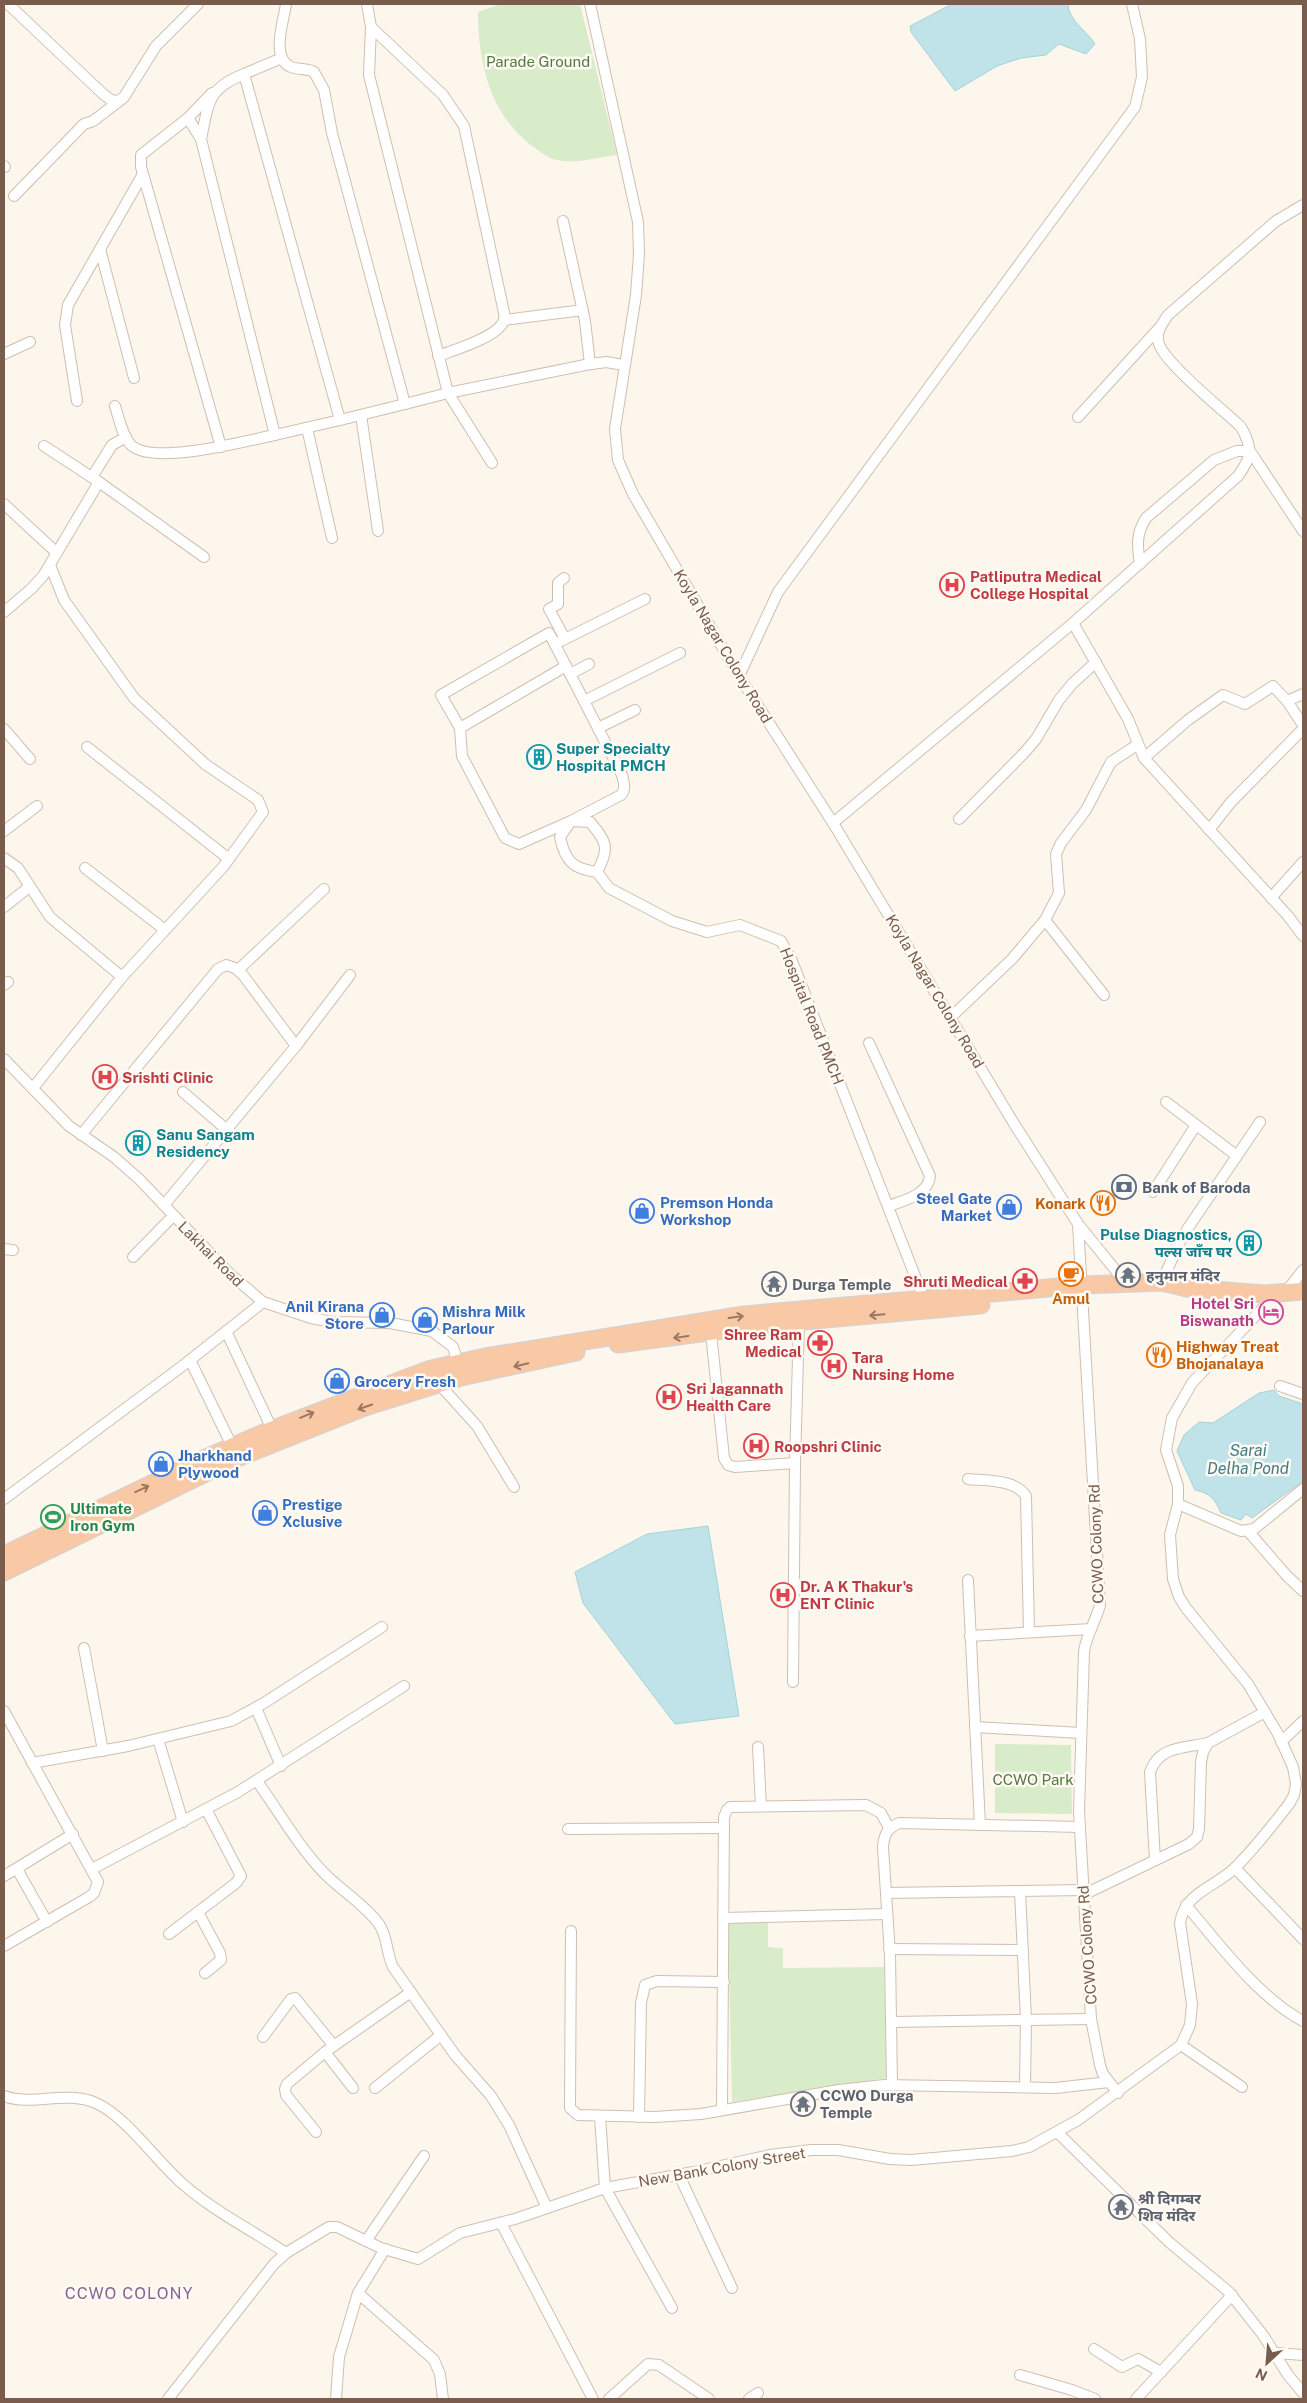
<svg xmlns="http://www.w3.org/2000/svg" width="1307" height="2403" font-family="'Public Sans','Noto Sans Devanagari',sans-serif">
<rect width="100%" height="100%" fill="#fdf6ec"/>
<g fill="#d8ecc9">
<path d="M 500,4 L 580,4 L 617,155 C 600,157 580,163 563,161 C 550,160 542,153 532,146 C 490,114 478,63 478,12 Z"/>
<polygon points="995,1744 1071,1745 1072,1814 995,1813"/>
<polygon points="768,1920 768,1947 783,1948 783,1968 884,1967 887,2078 732,2102 728,1922"/>
</g>
<g fill="#bfe3e8" stroke="#a5d3da">
<path d="M 952,4 L 1068,4 C 1069,21 1087,31 1095,44 L 1086,54 L 1059,44 L 1046,55 L 1021,58 L 997,66 L 955,91 L 911,32 L 910,26 Z"/>
<path d="M 1274,1390 L 1279,1396 L 1303,1404 L 1303,1481 L 1252,1518 L 1246,1514 L 1241,1520 L 1221,1513 C 1215,1499 1210,1493 1195,1490 L 1177,1451 L 1184,1435 L 1199,1422 L 1213,1423 L 1259,1393 Z"/>
<polygon points="708,1526 739,1716 675,1724 583,1603 575,1572 647,1534"/>
</g>
<g fill="none" stroke-linecap="round" stroke-linejoin="round">
<defs>
<g id="minor">
<polyline points="8,4 102,93 111,100 118,101 124,97 156,46 198,4"/>
<path d="M 286,4 C 284,20 270,58 291,67 C 299,70 307,68 314,72 L 324,90 L 332,133 L 405,404 L 448,393 L 585,365 L 606,362 L 624,365"/>
<polyline points="367,4 371,27 369,75 448,393 492,463"/>
<polyline points="590,4 638,222 639,254 636,295 615,429 618,460 633,494 739,676 833,823 1013,1122 1078,1224 1126,1283"/>
<path d="M 371,27 L 443,95 L 464,126 L 503,308 C 504,312 505,317 504,320 C 499,337 454,350 438,356"/>
<path d="M 244,74 C 207,89 209,102 201,139 L 275,435 L 340,420 L 244,74 L 282,58"/>
<polyline points="212,93 188,118 141,155 141,167 221,447"/>
<polyline points="188,118 201,139"/>
<polyline points="4,166 5,167"/>
<polyline points="14,196 84,124 93,121 122,99"/>
<polyline points="563,221 585,321 590,364"/>
<polyline points="100,249 134,378"/>
<polyline points="504,320 583,310"/>
<polyline points="4,354 30,342"/>
<polyline points="77,401 65,325 68,305 143,174"/>
<path d="M 115,406 C 119,418 122,436 131,445 C 153,466 245,441 275,435"/>
<polyline points="361,415 378,531"/>
<polyline points="1078,417 1159,328"/>
<polyline points="340,420 405,404"/>
<polyline points="307,428 332,538"/>
<polyline points="44,446 99,482 204,557"/>
<polyline points="92,477 112,445 126,437"/>
<polyline points="4,504 57,553"/>
<path d="M 1140,564 C 1137,545 1136,534 1146,518 L 1214,460 L 1237,451 L 1250,451 L 1303,531"/>
<polyline points="564,578 558,583 558,604 549,609 565,639"/>
<polyline points="4,612 31,589 43,576 99,482"/>
<polyline points="1073,623 1128,719 1144,758 1288,916 1303,936"/>
<polyline points="555,644 645,599"/>
<polyline points="570,674 589,664"/>
<polyline points="739,676 778,592 1135,107 1142,77 1140,39 1132,4"/>
<polyline points="584,701 680,653"/>
<polyline points="1287,701 1303,725"/>
<polyline points="460,728 441,695 549,633 566,666"/>
<polyline points="598,728 635,710"/>
<polyline points="4,729 30,759"/>
<polyline points="87,747 229,859"/>
<polyline points="1144,758 1188,720 1223,695 1245,704 1273,686 1287,701 1303,694"/>
<polyline points="959,819 1025,752 1036,739 1059,700 1072,684 1096,662"/>
<path d="M 833,823 L 1073,623 L 1238,476 C 1252,457 1253,448 1241,427 C 1223,410 1166,364 1159,344 C 1155,333 1162,324 1168,315 L 1276,221 L 1303,205"/>
<polyline points="1209,830 1231,802 1303,729"/>
<polyline points="4,831 37,806"/>
<polyline points="4,858 18,868 50,917 122,977"/>
<polyline points="85,868 165,930"/>
<path d="M 597,872 C 573,869 565,861 560,837 L 571,821 L 621,795 C 626,789 624,783 622,775 L 566,666 L 460,728 L 462,756 L 505,838 L 519,844 L 571,821 L 590,822 C 607,842 610,848 597,872 L 609,888 L 672,921 L 707,932 L 740,925 L 781,941 L 792,961 L 924,1299"/>
<polyline points="1271,898 1303,862"/>
<polyline points="4,907 29,887"/>
<polyline points="1045,920 1104,995"/>
<polyline points="238,970 324,889"/>
<polyline points="4,985 8,982"/>
<polyline points="951,1017 1012,959 1045,920 1059,893 1056,854 1061,843 1086,810 1111,762 1137,745"/>
<path d="M 869,1043 L 930,1176 C 928,1195 905,1200 889,1206"/>
<polyline points="4,1059 69,1126 114,1157 139,1179 229,1273 263,1302 311,1318 333,1322 390,1323 432,1331 453,1347 459,1367"/>
<polyline points="33,1088 122,977 223,867 263,812 258,800 205,764 134,698 64,600 50,565"/>
<polyline points="183,1092 227,1130"/>
<polyline points="1166,1102 1237,1156"/>
<polyline points="81,1135 218,969 226,965 235,968 243,975 296,1046"/>
<polyline points="1153,1192 1196,1125"/>
<polyline points="164,1205 296,1046 350,975"/>
<path d="M 1078,1224 L 1100,1605 C 1096,1621 1086,1635 1084,1652 L 1079,1811 L 1091,2019 L 1100,2065 L 1103,2074 L 1118,2093"/>
<polyline points="4,1249 13,1250"/>
<polyline points="133,1257 173,1216"/>
<polyline points="1162,1282 1178,1245 1188,1228 1260,1122"/>
<polyline points="1285,1293 1303,1270"/>
<polyline points="226,1331 272,1429"/>
<polyline points="711,1333 724,1458 728,1465 735,1467 795,1463"/>
<polyline points="190,1360 232,1446"/>
<polyline points="439,1384 477,1426 514,1487"/>
<polyline points="1280,1386 1303,1394"/>
<path d="M 968,1479 C 986,1481 1015,1479 1026,1496 L 1029,1632"/>
<polyline points="4,1499 185,1364 263,1302"/>
<polyline points="1178,1504 1241,1531 1254,1529 1303,1489"/>
<polyline points="1248,1531 1287,1576 1303,1591"/>
<polyline points="968,1580 980,1825"/>
<polyline points="970,1636 1091,1629"/>
<polyline points="84,1648 103,1751"/>
<polyline points="793,1682 795,1463 799,1322"/>
<polyline points="256,1708 281,1766"/>
<polyline points="4,1711 98,1882 94,1893 89,1897 4,1946"/>
<polyline points="975,1727 1081,1733"/>
<polyline points="158,1739 183,1822"/>
<polyline points="1281,1742 1303,1721"/>
<polyline points="758,1747 761,1806"/>
<polyline points="32,1763 128,1746 231,1721 264,1703 382,1627"/>
<path d="M 257,1781 C 277,1809 301,1850 325,1874 C 342,1891 364,1904 379,1924 C 388,1937 386,1953 393,1967 L 455,2055 L 491,2096 L 509,2125 L 547,2208"/>
<polyline points="568,1829 724,1828"/>
<path d="M 1155,1860 L 1150,1772 C 1159,1746 1184,1748 1208,1743"/>
<polyline points="1235,1868 1303,1939"/>
<polyline points="17,1869 47,1922"/>
<polyline points="92,1869 238,1792 404,1686"/>
<polyline points="4,1876 73,1834"/>
<polyline points="1020,1891 1083,1890"/>
<polyline points="886,1893 1020,1891 1026,2020 1025,2087"/>
<polyline points="1083,1895 1189,1844 1197,1837 1199,1829 1201,1762 1203,1752 1208,1743 1265,1712"/>
<path d="M 1186,1905 C 1218,1943 1259,1998 1303,2021"/>
<polyline points="198,1912 220,1953 221,1960 205,1973"/>
<polyline points="724,1918 887,1914"/>
<polyline points="571,1931 570,2108 578,2115 655,2117 701,2114 839,2090 884,2085 1055,2088 1109,2082"/>
<polyline points="169,1934 236,1883 241,1876 206,1809"/>
<polyline points="889,1949 1023,1950"/>
<polyline points="891,2022 1091,2019"/>
<polyline points="263,2037 291,1999 295,1998 334,2046"/>
<polyline points="1181,2045 1242,2087"/>
<polyline points="325,2052 353,2088"/>
<path d="M 892,2085 L 890,1955 L 883,1847 C 884,1834 887,1829 899,1823 L 1080,1827"/>
<polyline points="375,2088 441,2035"/>
<path d="M 4,2096 C 34,2107 66,2089 98,2104 C 127,2118 158,2163 184,2185 C 215,2212 252,2230 286,2253"/>
<polyline points="722,2110 724,1817 727,1810 730,1807 866,1805 881,1813 889,1828"/>
<polyline points="600,2117 605,2188 672,2308"/>
<polyline points="639,2117 641,2003 645,1985 657,1981 724,1982"/>
<polyline points="316,2132 286,2095 285,2089 287,2084 325,2052 411,1992"/>
<polyline points="1058,2133 1169,2242 1229,2292 1263,2335 1288,2375 1303,2393"/>
<polyline points="679,2175 732,2288"/>
<polyline points="501,2223 593,2399"/>
<polyline points="366,2241 424,2156"/>
<polyline points="358,2293 434,2360 440,2374 443,2399"/>
<polyline points="1094,2349 1122,2367 1138,2359 1161,2372"/>
<polyline points="1276,2353 1303,2355"/>
<polyline points="1020,2375 1072,2390 1095,2399"/>
<path d="M 168,2399 L 274,2264 L 286,2253 L 329,2227 L 337,2227 L 381,2248 L 418,2259 L 460,2233 L 515,2219 L 605,2188 L 694,2172 L 770,2155 L 811,2150 L 838,2150 L 890,2159 L 911,2160 L 1012,2151 L 1029,2147 L 1078,2120 L 1181,2045 L 1190,2025 L 1192,2004 L 1180,1923 C 1185,1891 1217,1887 1237,1866 C 1255,1847 1273,1825 1289,1804 L 1294,1795 L 1296,1784 L 1293,1767 L 1278,1734 L 1248,1684 L 1186,1608 L 1179,1597 L 1173,1579 L 1170,1535 L 1178,1504 L 1178,1486 L 1166,1450 L 1172,1418 L 1192,1383 L 1276,1294"/>
<polyline points="336,2399 339,2357 358,2293 385,2249"/>
<polyline points="609,2399 648,2364 659,2365 709,2399"/>
<polyline points="749,2399 758,2393"/>
<polyline points="1136,2399 1232,2295"/>
</g>
<g id="trunk">
<polyline points="618,1344 770,1324 981,1305"/>
<polyline points="4,1555 201,1460 266,1432 431,1369 485,1357 744,1315 1082,1285 1162,1282 1187,1288 1265,1294 1303,1291"/>
<polyline points="4,1572 232,1460 365,1407 461,1377 576,1352"/>
</g>
</defs>
<use href="#minor" stroke="#d1beb0" stroke-width="12"/>
<use href="#trunk" stroke="#dad1cd" stroke-width="19"/>
<use href="#minor" stroke="#fff" stroke-width="10"/>
<use href="#trunk" stroke="#f9c8a4" stroke-width="16"/>
</g>
<defs><path id="oneway-shaft" d="M-6 0H5M1.5-3L5.5 0L1.5 3" fill="none" stroke-width="1.6" stroke-linecap="round" stroke-linejoin="round" transform="scale(1.25)"/></defs>
<g stroke="#9a7763">
<use href="#oneway-shaft" transform="translate(877 1315) rotate(175)"/>
<use href="#oneway-shaft" transform="translate(736 1317) rotate(-8)"/>
<use href="#oneway-shaft" transform="translate(681 1337) rotate(172)"/>
<use href="#oneway-shaft" transform="translate(521 1365) rotate(166)"/>
<use href="#oneway-shaft" transform="translate(365 1407) rotate(161)"/>
<use href="#oneway-shaft" transform="translate(307 1415) rotate(-22)"/>
<use href="#oneway-shaft" transform="translate(142 1489) rotate(-25)"/>
</g>
<defs>
<symbol id="hospital-ring" viewBox="-11 -11 22 22"><circle r="9.5" fill="#fffaf3" stroke="#e0444e" stroke-width="1.5"/><path d="M-5-5h3v3.5h4V-5h3V5h-3V1.5h-4V5h-3Z" fill="#e0444e"/></symbol>
<symbol id="building-ring" viewBox="-11 -11 22 22"><circle r="9.5" fill="#fffaf3" stroke="#0f9aa8" stroke-width="1.5"/><path d="M-4-6H4V6H1V3H-1V6H-4ZM-2.5-4.3h1.7v1.8h-1.7ZM.8-4.3h1.7v1.8H.8ZM-2.5-1h1.7V.8h-1.7ZM.8-1h1.7V.8H.8Z" fill="#0f9aa8"/></symbol>
<symbol id="bank-ring" viewBox="-11 -11 22 22"><circle r="9.5" fill="#fffaf3" stroke="#5c6f8a" stroke-width="1.5"/><path d="M-6-4H6V4H-6ZM0-2.3a2.3 2.3 0 1 0 0 4.6a2.3 2.3 0 1 0 0-4.6Z" fill="#5c6f8a"/></symbol>
<symbol id="restaurant-ring" viewBox="-11 -11 22 22"><circle r="9.5" fill="#fffaf3" stroke="#e8710a" stroke-width="1.5"/><path d="M-5-6h1v4h1v-4h1v4h1v-4h1v5L-1.5 .5V6h-2V.5L-5-1ZM5-6V6H3V1.5H1.5Q1.5-4 5-6Z" fill="#e8710a"/></symbol>
<symbol id="shop-ring" viewBox="-11 -11 22 22"><circle r="9.5" fill="#fffaf3" stroke="#3f7fe0" stroke-width="1.5"/><path d="M-5-2.5h2.3a2.7 3.5 0 0 1 5.4 0H5L5.5 6h-11ZM-1.5-2.5h3a1.5 2.3 0 0 0-3 0Z" fill="#3f7fe0"/></symbol>
<symbol id="cafe-ring" viewBox="-11 -11 22 22"><circle r="9.5" fill="#fffaf3" stroke="#e8710a" stroke-width="1.5"/><path d="M-5.5-4.5H6V0H3Q3 3.5 0 3.5H-2.5Q-5.5 3.5-5.5 0ZM3-3.2v2h1.7v-2ZM-6 4.5H4V6H-6Z" fill="#e8710a"/></symbol>
<symbol id="temple-ring" viewBox="-11 -11 22 22"><circle r="9.5" fill="#fffaf3" stroke="#6b7280" stroke-width="1.5"/><path d="M0-6L5-2H3V0L6.5 2.5H4V6H1.5V3h-3V6H-4V2.5H-6.5L-3 0V-2H-5Z" fill="#6b7280"/></symbol>
<symbol id="pharmacy-ring" viewBox="-11 -11 22 22"><circle r="9.5" fill="#fffaf3" stroke="#e0444e" stroke-width="1.5"/><path d="M-2-6h4v4h4v4h-4v4h-4v-4h-4v-4h4Z" fill="#e0444e"/></symbol>
<symbol id="hotel-ring" viewBox="-11 -11 22 22"><circle r="9.5" fill="#fffaf3" stroke="#d1479c" stroke-width="1.5"/><path d="M-6-4.5h1.5V1H6V5H4.5V3h-9V5H-6ZM-4 0a1.8 1.8 0 1 1 3.6 0ZM.5 0V-2.5h3Q6-2.5 6 0Z" fill="#d1479c"/></symbol>
<symbol id="stadium-ring" viewBox="-11 -11 22 22"><circle r="9.5" fill="#fffaf3" stroke="#2e9e5b" stroke-width="1.5"/><path d="M0-5a6.5 5 0 1 0 0 10a6.5 5 0 1 0 0-10ZM-3.5-1.8h7v3.6h-7Z" fill="#2e9e5b"/></symbol>
</defs>
<g fill-rule="evenodd">
<use href="#hospital-ring" x="938" y="571" width="28" height="28"/>
<use href="#building-ring" x="525" y="743" width="28" height="28"/>
<use href="#hospital-ring" x="91" y="1063" width="28" height="28"/>
<use href="#building-ring" x="124" y="1129" width="28" height="28"/>
<use href="#bank-ring" x="1110" y="1173" width="28" height="28"/>
<use href="#restaurant-ring" x="1089" y="1189" width="28" height="28"/>
<use href="#shop-ring" x="995" y="1193" width="28" height="28"/>
<use href="#shop-ring" x="628" y="1197" width="28" height="28"/>
<use href="#building-ring" x="1235" y="1229" width="28" height="28"/>
<use href="#cafe-ring" x="1057" y="1260" width="28" height="28"/>
<use href="#temple-ring" x="1114" y="1261" width="28" height="28"/>
<use href="#pharmacy-ring" x="1011" y="1267" width="28" height="28"/>
<use href="#temple-ring" x="760" y="1270" width="28" height="28"/>
<use href="#hotel-ring" x="1257" y="1298" width="28" height="28"/>
<use href="#shop-ring" x="368" y="1301" width="28" height="28"/>
<use href="#shop-ring" x="411" y="1306" width="28" height="28"/>
<use href="#pharmacy-ring" x="806" y="1329" width="28" height="28"/>
<use href="#restaurant-ring" x="1145" y="1341" width="28" height="28"/>
<use href="#hospital-ring" x="820" y="1352" width="28" height="28"/>
<use href="#shop-ring" x="323" y="1367" width="28" height="28"/>
<use href="#hospital-ring" x="655" y="1383" width="28" height="28"/>
<use href="#hospital-ring" x="742" y="1432" width="28" height="28"/>
<use href="#shop-ring" x="147" y="1450" width="28" height="28"/>
<use href="#shop-ring" x="251" y="1499" width="28" height="28"/>
<use href="#stadium-ring" x="39" y="1503" width="28" height="28"/>
<use href="#hospital-ring" x="769" y="1581" width="28" height="28"/>
<use href="#temple-ring" x="789" y="2090" width="28" height="28"/>
<use href="#temple-ring" x="1107" y="2193" width="28" height="28"/>
</g>
<g text-anchor="middle" dominant-baseline="central" stroke-width="5" stroke-linejoin="round" paint-order="stroke">
<g font-size="15" fill="#537a41" stroke="#fffaf3">
<text x="538" y="61">Parade Ground</text>
<text x="1033" y="1779">CCWO Park</text>
</g>
<g font-size="15" font-weight="bold" fill="#be3a42" stroke="#fffaf3" text-anchor="start">
<text x="970" y="576">Patliputra Medical<tspan x="970" dy="17">College Hospital</tspan></text>
<text x="122" y="1077">Srishti Clinic</text>
<text x="1008" y="1281" text-anchor="end">Shruti Medical</text>
<text x="802" y="1334" text-anchor="end">Shree Ram<tspan x="802" dy="17">Medical</tspan></text>
<text x="852" y="1357">Tara<tspan x="852" dy="17">Nursing Home</tspan></text>
<text x="686" y="1388">Sri Jagannath<tspan x="686" dy="17">Health Care</tspan></text>
<text x="774" y="1446">Roopshri Clinic</text>
<text x="800" y="1586">Dr. A K Thakur's<tspan x="800" dy="17">ENT Clinic</tspan></text>
</g>
<g font-size="15" fill="#7a5c4d" stroke="#fffaf3">
<text transform="translate(723 646) rotate(59)">Koyla Nagar Colony Road</text>
<text transform="translate(935 991) rotate(59)">Koyla Nagar Colony Road</text>
<text transform="translate(812 1016) rotate(68)">Hospital Road PMCH</text>
<text transform="translate(211 1254) rotate(45)">Lakhai Road</text>
<text transform="translate(1096 1544) rotate(-92)">CCWO Colony Rd</text>
<text transform="translate(1087 1945) rotate(-94)">CCWO Colony Rd</text>
<text transform="translate(722 2167) rotate(-10)">New Bank Colony Street</text>
</g>
<g font-size="15" font-weight="bold" fill="#0d838f" stroke="#fffaf3" text-anchor="start">
<text x="556" y="748">Super Specialty<tspan x="556" dy="17">Hospital PMCH</tspan></text>
<text x="156" y="1134">Sanu Sangam<tspan x="156" dy="17">Residency</tspan></text>
<text x="1232" y="1234" text-anchor="end">Pulse Diagnostics,<tspan x="1232" dy="17">पल्स जाँच घर</tspan></text>
</g>
<g font-size="15" font-weight="bold" fill="#4e5e75" stroke="#fffaf3" text-anchor="start">
<text x="1142" y="1187">Bank of Baroda</text>
</g>
<g font-size="15" font-weight="bold" fill="#366cbe" stroke="#fffaf3" text-anchor="start">
<text x="992" y="1198" text-anchor="end">Steel Gate<tspan x="992" dy="17">Market</tspan></text>
<text x="660" y="1202">Premson Honda<tspan x="660" dy="17">Workshop</tspan></text>
<text x="364" y="1306" text-anchor="end">Anil Kirana<tspan x="364" dy="17">Store</tspan></text>
<text x="442" y="1311">Mishra Milk<tspan x="442" dy="17">Parlour</tspan></text>
<text x="354" y="1381">Grocery Fresh</text>
<text x="178" y="1455">Jharkhand<tspan x="178" dy="17">Plywood</tspan></text>
<text x="282" y="1504">Prestige<tspan x="282" dy="17">Xclusive</tspan></text>
</g>
<g font-size="15" font-weight="bold" fill="#c56008" stroke="#fffaf3" text-anchor="end">
<text x="1086" y="1203">Konark</text>
<text x="1071" y="1298" text-anchor="middle">Amul</text>
<text x="1176" y="1346" text-anchor="start">Highway Treat<tspan x="1176" dy="17">Bhojanalaya</tspan></text>
</g>
<g font-size="15" font-weight="bold" fill="#5b616d" stroke="#fffaf3" text-anchor="start">
<text x="1146" y="1275">हनुमान मंदिर</text>
<text x="792" y="1284">Durga Temple</text>
<text x="820" y="2095">CCWO Durga<tspan x="820" dy="17">Temple</tspan></text>
<text x="1138" y="2198">श्री दिगम्बर<tspan x="1138" dy="17">शिव मंदिर</tspan></text>
</g>
<g font-size="15" font-weight="bold" fill="#b23c85" stroke="#fffaf3" text-anchor="end">
<text x="1254" y="1303">Hotel Sri<tspan x="1254" dy="17">Biswanath</tspan></text>
</g>
<g font-size="15" font-weight="bold" fill="#27864d" stroke="#fffaf3" text-anchor="start">
<text x="70" y="1508">Ultimate<tspan x="70" dy="17">Iron Gym</tspan></text>
</g>
<g font-size="16" font-style="italic" fill="#437c86" stroke="#fffaf3">
<text x="1248" y="1450">Sarai<tspan x="1248" dy="18">Delha Pond</tspan></text>
</g>
<g font-size="16" letter-spacing="1" fill="#846695" stroke="#fffaf3">
<text x="129" y="2293">CCWO COLONY</text>
</g>
</g>
<rect width="1307" height="2403" fill="none" stroke="#7a5c4d" stroke-width="10"/>
<g transform="translate(1267 2363) rotate(206)" stroke="#fffaf3" stroke-width="4" paint-order="stroke">
<path d="M0-4L9 19L0 12L-9 19Z" fill="#7a5c4d"/>
<text y="-8" font-size="14" font-weight="bold" text-anchor="middle" fill="#7a5c4d">N</text>
</g>
</svg>
